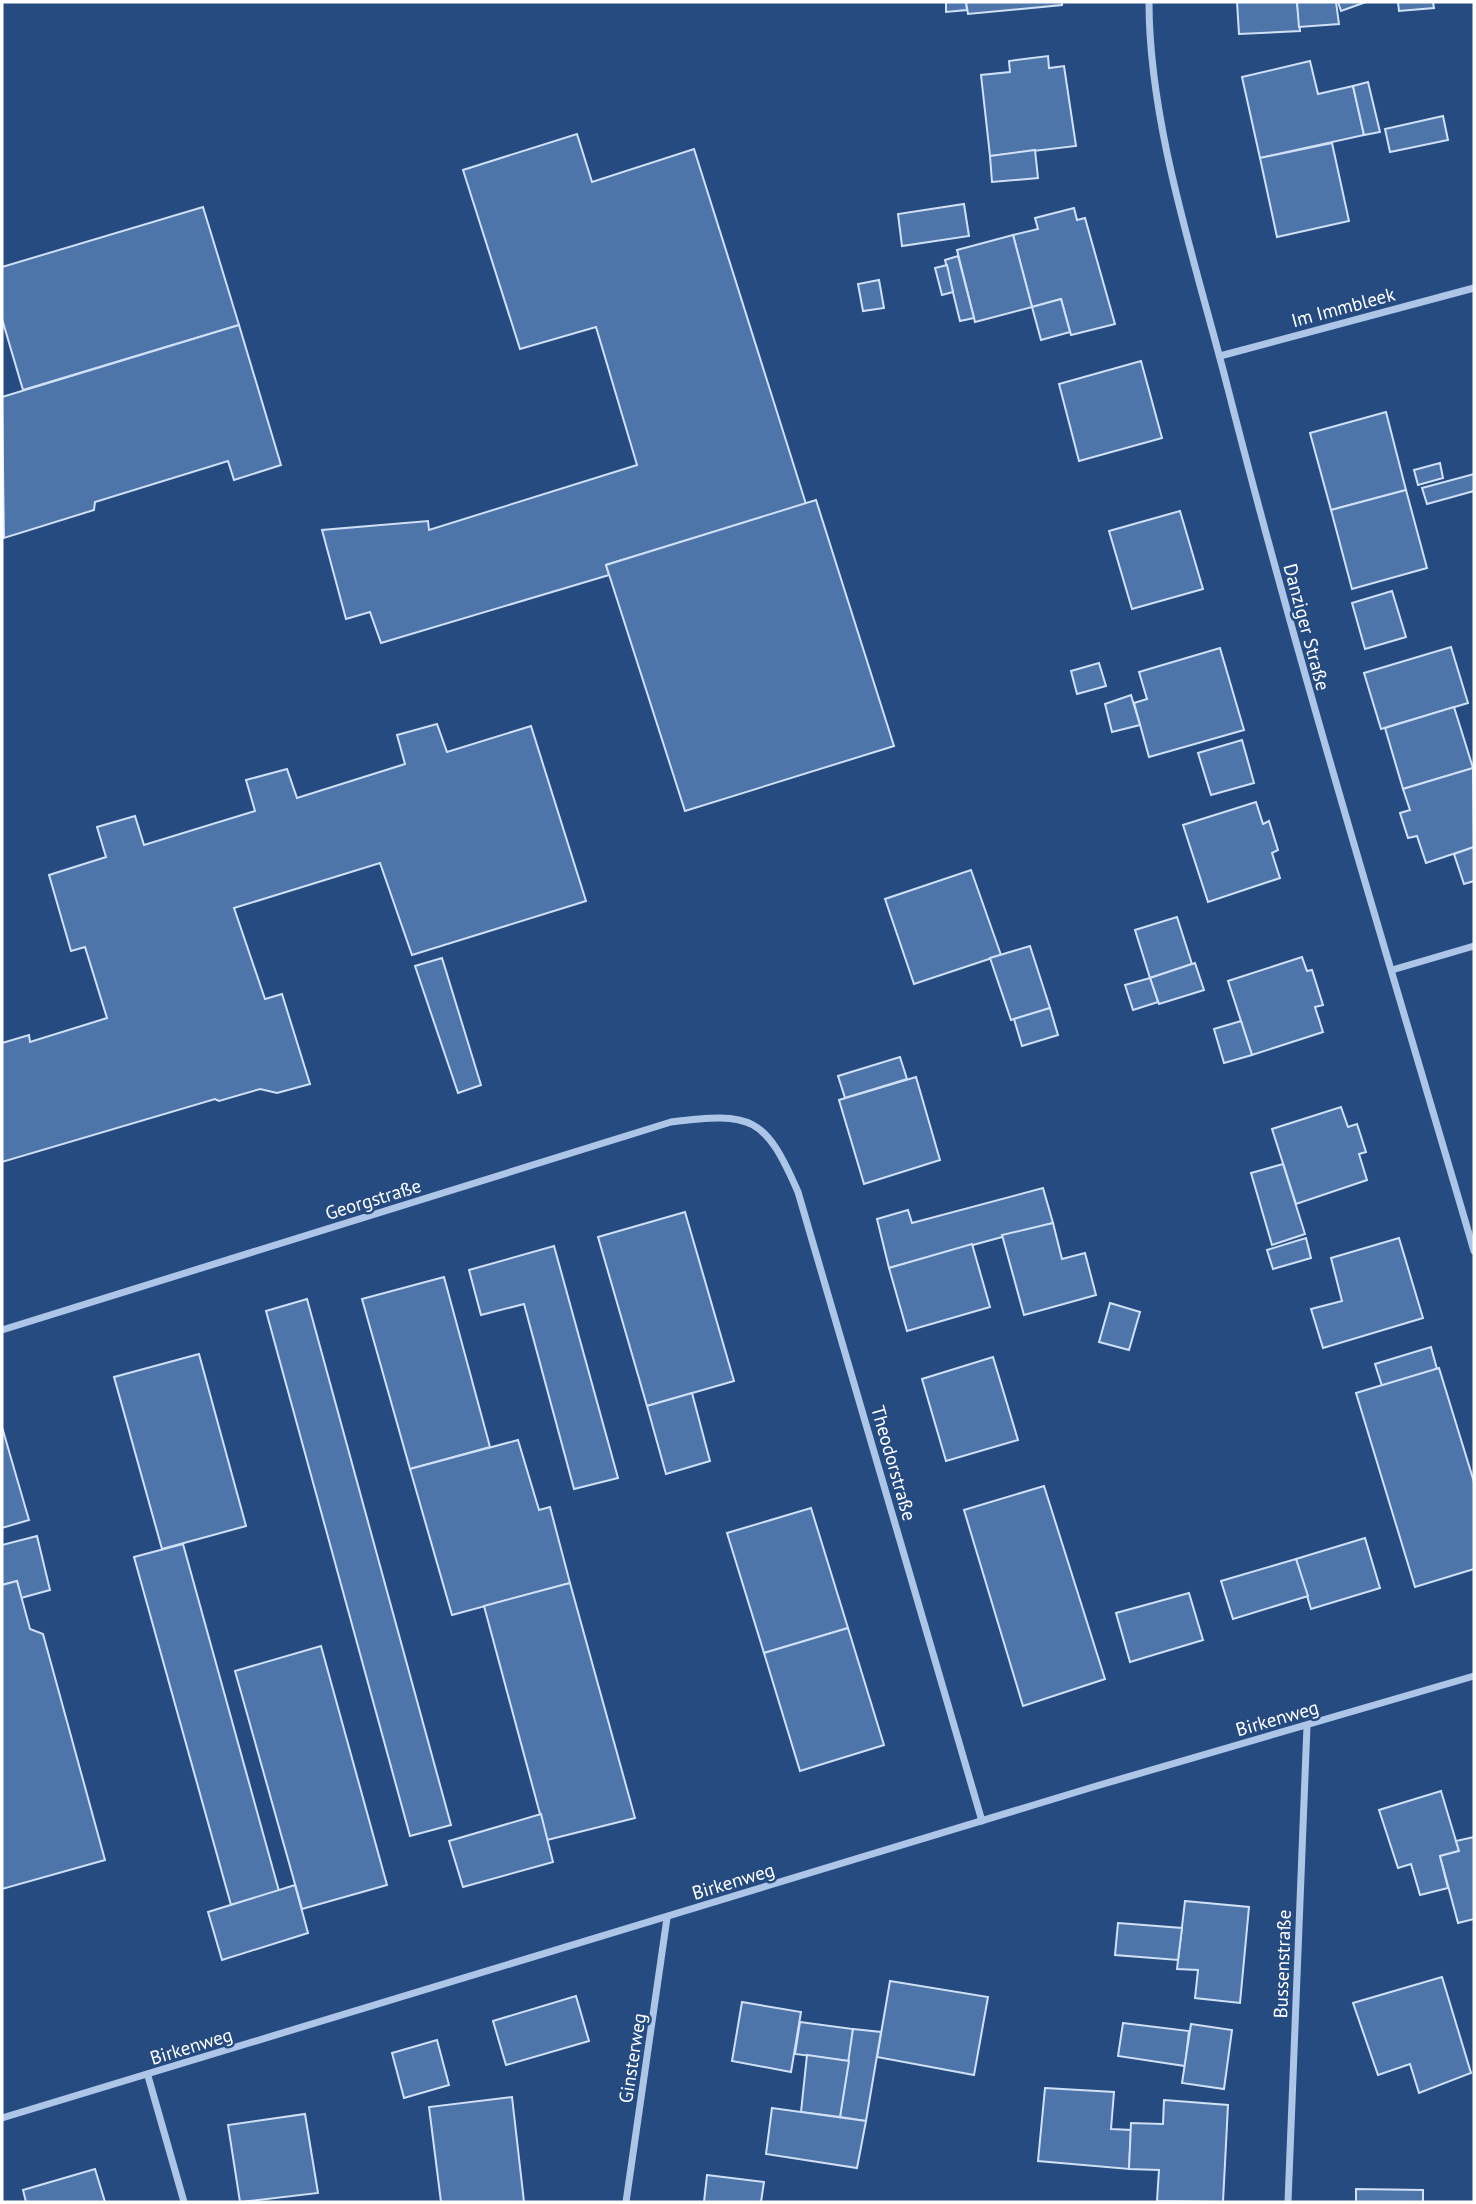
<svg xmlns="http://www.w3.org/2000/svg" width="1476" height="2204" font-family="'PT Sans',sans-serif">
<rect width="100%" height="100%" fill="#254b81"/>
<g fill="#4d75aa" stroke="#d0e0f5" stroke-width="2">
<polygon points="946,2 966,2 967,10 946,12"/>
<polygon points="966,2 1062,2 1062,5 968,14"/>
<polygon points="1237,2 1297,2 1300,31 1239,34"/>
<polygon points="1297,2 1336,2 1339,24 1299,27"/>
<polygon points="1338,2 1366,2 1341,11"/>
<polygon points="1398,2 1433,2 1434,8 1399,11"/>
<polygon points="1048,56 1049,68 1064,66 1076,146 990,156 981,75 1010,72 1009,61"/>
<polygon points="1310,61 1318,94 1353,86 1364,135 1260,158 1242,77"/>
<polygon points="1368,82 1380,132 1364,135 1353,86"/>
<polygon points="1443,116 1448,140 1390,152 1385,129"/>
<polygon points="577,134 592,182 694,149 806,504 606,565 609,575 381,643 370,612 346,619 322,530 428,521 429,530 637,465 596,327 520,349 463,170"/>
<polygon points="1332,143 1349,221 1277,237 1260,158"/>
<polygon points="1035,150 1038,178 992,182 990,156"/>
<polygon points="964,204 969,236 902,246 898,214"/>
<polygon points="203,207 239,325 23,390 2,319 2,267"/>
<polygon points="1074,208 1077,220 1085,218 1115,324 1071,335 1061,299 1032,307 1013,235 1038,229 1035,218"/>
<polygon points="1013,235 1032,307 975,322 957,250"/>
<polygon points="958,256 974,318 960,321 945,260"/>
<polygon points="947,265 953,292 942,295 935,268"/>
<polygon points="879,280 884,308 863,311 858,284"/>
<polygon points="1061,299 1070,332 1041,340 1032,307"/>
<polygon points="239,325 281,465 234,480 228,461 95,502 94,510 4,538 2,397"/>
<polygon points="1141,361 1162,438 1079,461 1059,384"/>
<polygon points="1386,412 1406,490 1331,510 1310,433"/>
<polygon points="1440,463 1443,478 1418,485 1414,470"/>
<polygon points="1474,474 1474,491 1427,504 1422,488"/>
<polygon points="1406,490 1427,568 1352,589 1331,510"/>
<polygon points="816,500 894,746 685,811 606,565"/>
<polygon points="1180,511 1203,589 1132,609 1109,531"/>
<polygon points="1392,591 1406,637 1365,649 1352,603"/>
<polygon points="1451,647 1468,703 1381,729 1364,673"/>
<polygon points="1220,648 1244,730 1149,757 1134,703 1147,699 1139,672"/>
<polygon points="1099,663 1106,686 1077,694 1071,671"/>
<polygon points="1131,695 1140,725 1112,732 1105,704"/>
<polygon points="1454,707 1473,768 1403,789 1385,728"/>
<polygon points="437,724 447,752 531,726 586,901 412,955 380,863 234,908 265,999 282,994 310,1084 277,1093 260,1089 219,1101 215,1099 2,1162 2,1043 29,1035 30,1042 107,1018 85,947 71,951 49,875 106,857 97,827 135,816 144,845 255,811 246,780 287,769 297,798 405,764 397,735"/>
<polygon points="1242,740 1254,783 1211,795 1198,753"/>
<polygon points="1473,768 1474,847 1426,863 1417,836 1408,838 1400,813 1410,810 1403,789"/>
<polygon points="1256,802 1263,824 1269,821 1278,850 1272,853 1280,878 1208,902 1183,825"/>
<polygon points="1474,847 1474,881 1464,884 1454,854"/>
<polygon points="971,870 1001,955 914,984 885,899"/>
<polygon points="1177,917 1192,964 1150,978 1135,930"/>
<polygon points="1030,946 1050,1008 1011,1020 990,958"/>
<polygon points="1302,957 1307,971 1312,970 1323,1005 1315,1007 1323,1032 1252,1055 1228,981"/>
<polygon points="442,958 481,1085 458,1093 415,966"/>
<polygon points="1195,963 1204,990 1159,1004 1150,978"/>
<polygon points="1150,978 1158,1002 1133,1010 1125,985"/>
<polygon points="1050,1008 1058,1035 1022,1046 1014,1019"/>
<polygon points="1241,1021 1252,1055 1224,1063 1214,1029"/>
<polygon points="900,1057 907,1079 845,1098 838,1076"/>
<polygon points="916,1077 940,1160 864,1184 839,1100"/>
<polygon points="1341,1107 1348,1127 1357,1124 1366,1152 1359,1154 1367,1180 1296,1204 1272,1129"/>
<polygon points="1283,1164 1305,1234 1272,1245 1251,1173"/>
<polygon points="1043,1188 1053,1223 889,1268 877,1219 908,1210 912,1223"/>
<polygon points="685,1212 734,1381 647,1406 598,1237"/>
<polygon points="1053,1223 1062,1259 1085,1253 1096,1295 1024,1315 1002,1235"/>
<polygon points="1306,1238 1311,1258 1273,1269 1267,1250"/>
<polygon points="1399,1238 1423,1318 1323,1348 1311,1309 1342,1301 1331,1258"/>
<polygon points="972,1244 990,1307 907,1331 889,1268"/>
<polygon points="554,1246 618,1478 574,1489 524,1304 481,1315 469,1270"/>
<polygon points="444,1277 490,1447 410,1469 362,1299"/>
<polygon points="307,1299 451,1825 410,1836 266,1311"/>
<polygon points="1110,1303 1140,1312 1129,1350 1099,1342"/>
<polygon points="1431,1347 1437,1369 1382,1386 1375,1364"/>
<polygon points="199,1354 246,1526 162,1549 114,1377"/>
<polygon points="993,1357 1018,1440 946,1461 922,1379"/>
<polygon points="1439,1368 1474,1482 1474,1569 1415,1587 1356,1393"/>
<polygon points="692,1393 710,1461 666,1474 647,1406"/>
<polygon points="2,1427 29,1520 2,1528"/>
<polygon points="518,1440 539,1510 550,1507 570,1583 452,1615 410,1469"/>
<polygon points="1044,1486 1105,1679 1023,1706 964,1510"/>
<polygon points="811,1508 848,1628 764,1653 727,1533"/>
<polygon points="37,1536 50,1590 21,1598 17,1581 2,1585 2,1545"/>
<polygon points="1365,1538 1380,1588 1311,1609 1296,1559"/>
<polygon points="183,1544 279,1891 231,1905 134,1557"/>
<polygon points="1296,1559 1308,1596 1233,1619 1221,1581"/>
<polygon points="17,1581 30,1629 43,1634 105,1860 2,1889 2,1585"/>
<polygon points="570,1583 635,1818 547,1840 484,1606"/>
<polygon points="1189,1593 1203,1640 1130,1662 1116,1613"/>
<polygon points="848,1628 884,1745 800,1771 764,1653"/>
<polygon points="321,1646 387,1885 302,1909 235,1671"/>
<polygon points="1441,1791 1459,1851 1440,1856 1448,1888 1420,1895 1411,1864 1398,1868 1379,1810"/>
<polygon points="541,1814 553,1862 463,1887 449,1841"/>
<polygon points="1474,1837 1474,1919 1458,1923 1440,1856 1459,1851 1456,1841"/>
<polygon points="295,1885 308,1933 222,1960 208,1912"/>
<polygon points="1185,1901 1249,1907 1240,2003 1195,1998 1198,1970 1177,1969"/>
<polygon points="1118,1923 1182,1928 1178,1960 1115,1955"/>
<polygon points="1442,1977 1471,2073 1419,2093 1410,2064 1378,2075 1353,2003"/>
<polygon points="890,1981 988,1997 974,2075 877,2057"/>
<polygon points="576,1996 589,2041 506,2065 493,2021"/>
<polygon points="742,2002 801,2012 791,2072 732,2061"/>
<polygon points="800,2022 853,2029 849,2061 795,2054"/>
<polygon points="1123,2023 1189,2031 1185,2066 1118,2056"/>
<polygon points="1191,2024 1232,2030 1224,2089 1182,2083"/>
<polygon points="853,2029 881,2032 866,2121 840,2117"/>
<polygon points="437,2040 449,2085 404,2098 392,2053"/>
<polygon points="807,2055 849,2061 840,2117 801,2112"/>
<polygon points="1045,2088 1114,2092 1111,2129 1131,2130 1129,2169 1038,2161"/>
<polygon points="512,2097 524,2202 441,2202 429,2107"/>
<polygon points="1164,2100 1228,2105 1223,2202 1157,2201 1159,2170 1129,2169 1131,2123 1163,2124"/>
<polygon points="772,2108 866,2121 857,2168 766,2154"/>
<polygon points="305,2114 318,2193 240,2202 228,2125"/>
<polygon points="95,2169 105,2202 26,2202 23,2190"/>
<polygon points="707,2175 764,2182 761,2202 704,2202"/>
<polygon points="1356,2189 1423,2190 1423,2202 1356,2202"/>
</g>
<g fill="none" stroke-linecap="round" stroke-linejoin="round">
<g stroke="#adc6e7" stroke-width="7">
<path d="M 1149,2 C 1149,127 1197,267 1228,389 C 1302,679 1390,964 1474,1251"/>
<polyline points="1220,356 1474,288"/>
<polyline points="1392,970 1474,946"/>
<path d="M 2,1330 L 671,1122 C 752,1112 765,1116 798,1192 L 982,1821"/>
<polyline points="148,2076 184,2202"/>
<polyline points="2,2118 1093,1787 1474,1676"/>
<polyline points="626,2202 667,1918"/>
<polyline points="1288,2202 1307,1726"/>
</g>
</g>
<g text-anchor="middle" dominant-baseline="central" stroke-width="5" stroke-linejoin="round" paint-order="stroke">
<g font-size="19" fill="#fff" stroke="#254b81">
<text transform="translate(1343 307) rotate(-15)">Im Immbleek</text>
<text transform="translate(1307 627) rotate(75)">Danziger Straße</text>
<text transform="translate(373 1199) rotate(-17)">Georgstraße</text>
<text transform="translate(894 1463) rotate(74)">Theodorstraße</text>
<text transform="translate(1277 1718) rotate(-16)">Birkenweg</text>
<text transform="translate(733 1881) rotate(-17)">Birkenweg</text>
<text transform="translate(1282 1964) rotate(-88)">Bussenstraße</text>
<text transform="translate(191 2046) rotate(-17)">Birkenweg</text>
<text transform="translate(632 2058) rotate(-81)">Ginsterweg</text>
</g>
</g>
<rect width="1476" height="2204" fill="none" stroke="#ffffff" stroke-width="7"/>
</svg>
